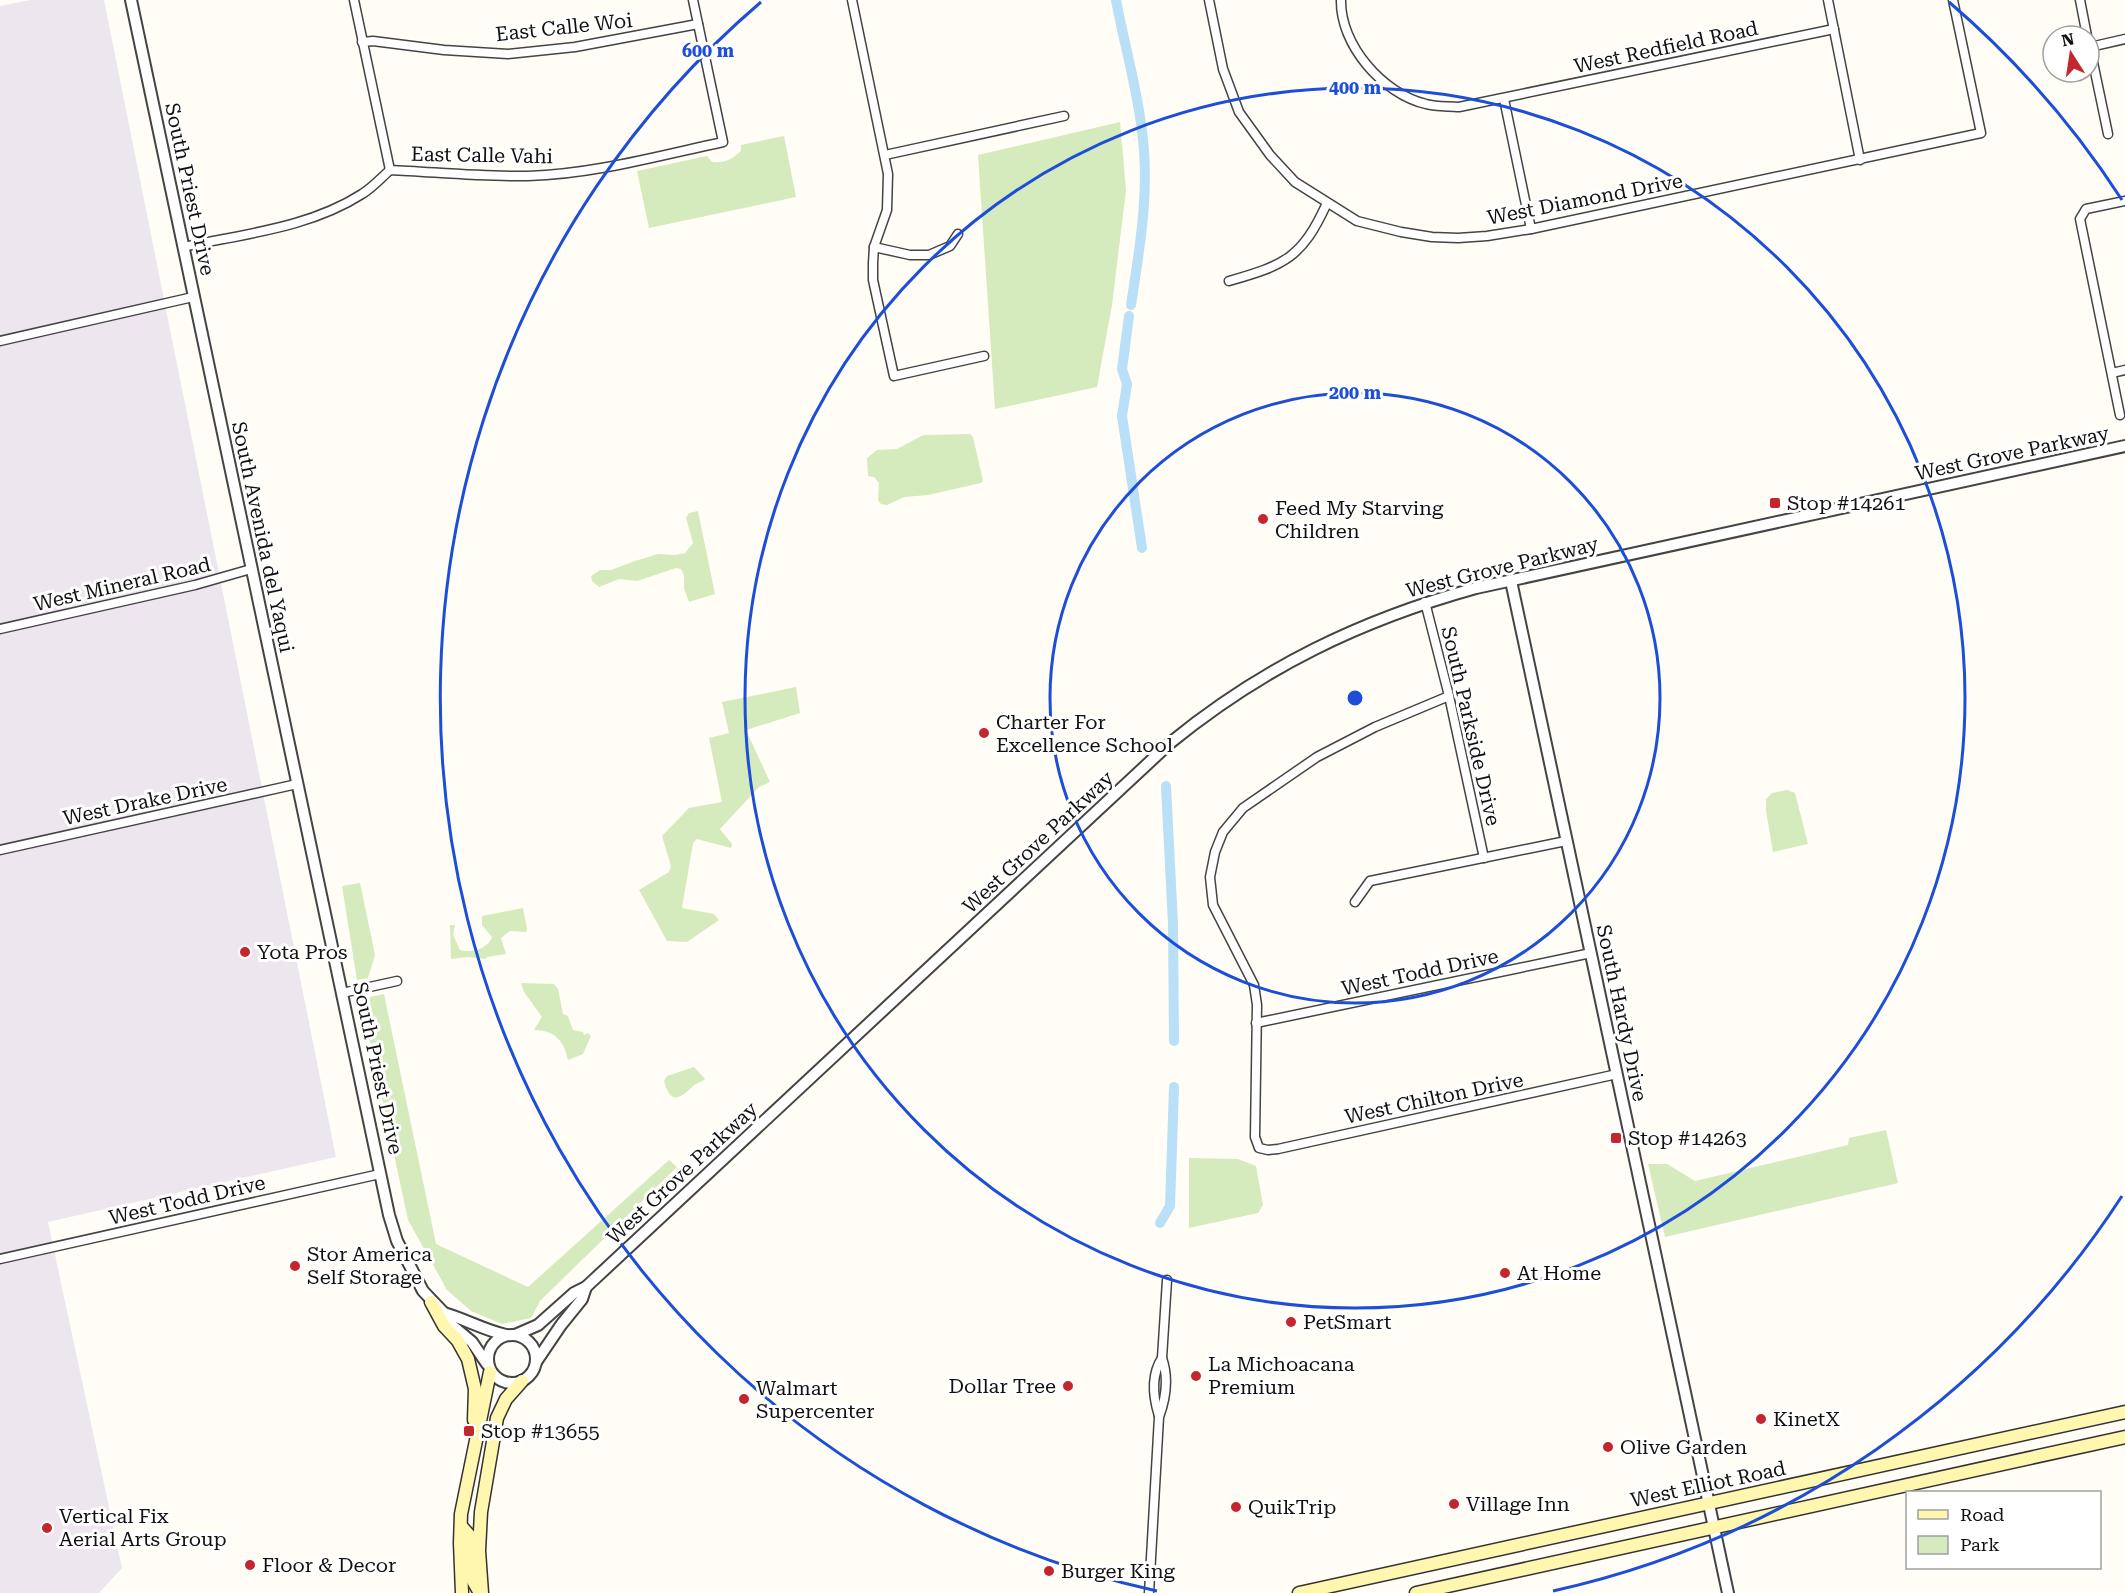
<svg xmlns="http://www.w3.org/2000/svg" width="2125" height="1593" font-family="'Roboto Serif',serif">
<rect width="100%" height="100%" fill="#fffdf5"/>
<polygon fill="#eee6ef" points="30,0 104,0 336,1157 48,1222 122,1568 99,1593 0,1593 0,6"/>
<g fill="#d5ebbd">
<polygon points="1120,122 1126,190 1112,305 1097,387 995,409 978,155"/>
<path d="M 784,136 L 796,197 L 649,228 L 637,171 L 707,156 L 712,162 C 725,163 731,160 741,151 L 741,145 Z"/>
<polygon points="970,434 973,437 983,481 981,483 928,495 904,497 887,505 881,504 878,500 879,483 874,477 868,476 867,458 877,450 897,449 923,435"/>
<polygon points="698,511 715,594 689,602 684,588 684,575 681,569 676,568 637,581 619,579 599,587 592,581 591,576 600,570 611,570 635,561 658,554 675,555 685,553 693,543 686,518 689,513"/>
<polygon points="796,687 800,713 746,730 770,782 759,787 720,829 732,844 731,848 697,839 693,843 682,908 714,914 719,920 687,942 667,941 639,890 669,872 671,866 662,836 689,808 722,802 709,738 729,733 722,702"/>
<polygon points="1787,790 1795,793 1808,844 1773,852 1766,811 1766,799 1772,793"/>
<polygon points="360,883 375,955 368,978 357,980 342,886"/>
<path d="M 523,908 L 527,928 L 526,932 L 510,931 L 501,938 L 506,954 L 487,957 L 486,959 L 467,957 L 451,959 L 450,925 L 455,925 L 453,935 L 460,950 C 472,953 488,949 492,937 L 482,925 L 482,916 Z"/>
<path d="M 521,983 L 554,984 L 558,989 L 563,1014 L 568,1016 L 573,1030 L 583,1032 L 584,1035 L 588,1033 L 591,1036 L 583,1054 L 568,1060 C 564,1041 555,1030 534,1030 L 542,1017 L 524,992 Z"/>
<polygon points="384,994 436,1244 528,1287 669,1160 677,1167 540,1301 531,1318 502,1324 471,1311 447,1290 408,1220 361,999"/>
<path d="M 694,1067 L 705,1079 C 702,1082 697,1083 693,1086 C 679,1100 670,1104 664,1081 L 667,1076 Z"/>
<polygon points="1886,1130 1898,1183 1665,1237 1648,1164 1667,1164 1695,1181 1848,1145 1849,1138"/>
<polygon points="1189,1158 1238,1159 1256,1166 1263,1205 1258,1213 1189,1228"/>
</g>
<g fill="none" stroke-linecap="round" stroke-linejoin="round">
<g stroke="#b9e0f7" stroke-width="10">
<path d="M 1116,0 C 1124,43 1137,88 1142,131 C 1150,190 1140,246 1131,305"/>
<polyline points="1129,316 1122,369 1127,384 1122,416 1142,548"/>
<polyline points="1166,786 1173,924 1174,1041"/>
<polyline points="1160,1223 1170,1206 1174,1087"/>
</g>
<defs>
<g id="minor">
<polyline points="354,0 390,170"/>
<polyline points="852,0 888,174 887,210 874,247 873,263 873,280 894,376 984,356"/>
<polyline points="1209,0 1223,69 1239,112 1270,155 1295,182 1357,221 1401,232 1432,237 1458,238 1487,236 1531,229 1981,133 1953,0"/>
<path d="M 1341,0 C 1340,45 1383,94 1426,104 C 1436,107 1448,106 1459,107 L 1834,29"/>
<polyline points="1828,0 1860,160"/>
<polyline points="2080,0 2087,36"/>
<polyline points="362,42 373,41 444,50 508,54 575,47 698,24"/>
<polyline points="2089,43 2108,134"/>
<polyline points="2090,47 2125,39"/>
<polyline points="1504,99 1531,229"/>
<polyline points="885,155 1064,116"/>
<path d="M 183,247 C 243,234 309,228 362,194 C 372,188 381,178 390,170 C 435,172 482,177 528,176 C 594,174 658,156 723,142 L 693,0"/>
<polyline points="874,247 910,255 929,255 950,246 958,234"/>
<path d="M 1229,281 C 1285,265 1302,258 1327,203"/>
<polyline points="0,341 193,297"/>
<polyline points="2112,373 2125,370"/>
<polyline points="2120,415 2080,219 2086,209 2125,201"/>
<polyline points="1425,602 1449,696 1484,858"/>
<polyline points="0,629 195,585 251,569"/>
<polyline points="1449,696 1375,727 1317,757 1243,808 1223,832 1215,852 1210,877 1213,905 1254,985 1257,1005 1255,1137 1259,1148 1268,1150 1278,1149 1617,1074"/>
<polyline points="0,850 297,784"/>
<polyline points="1355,902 1370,881 1566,841"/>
<polyline points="342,993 397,981"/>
<polyline points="1256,1023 1591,953"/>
<polyline points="0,1259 380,1174"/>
<path d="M 1159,1416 C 1153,1397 1151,1375 1162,1358"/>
<path d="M 1149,1593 L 1159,1417 C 1166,1398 1169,1378 1162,1358 L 1167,1280"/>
</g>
<g id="tertiary">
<polyline points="131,0 389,1215 397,1241 423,1291 444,1313 448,1322 472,1342 487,1364"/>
<polyline points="1511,581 1728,1593"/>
<path d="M 444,1313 C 465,1319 484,1330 506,1335"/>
<circle cx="512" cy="1359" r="24"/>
<path d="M 515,1335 L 538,1325 L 574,1293 L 586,1287 L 1170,743 C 1263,667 1361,620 1476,588 L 2125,446"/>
<polyline points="536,1362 561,1325 582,1299 586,1287"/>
</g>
<g id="secondary">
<polyline points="431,1302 444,1326 458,1341 468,1359 475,1389 474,1420"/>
<polyline points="461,1526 469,1535 472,1579 480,1593"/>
<polyline points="462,1593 460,1543 461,1514 490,1372"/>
<polyline points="482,1593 479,1551 481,1512 497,1418 506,1399 522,1381"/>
<polyline points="1299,1593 2125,1412"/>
<polyline points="1416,1593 2125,1437"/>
</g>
</defs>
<use href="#minor" stroke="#444" stroke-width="11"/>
<use href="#tertiary" stroke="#444" stroke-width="14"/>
<use href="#secondary" stroke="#333" stroke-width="15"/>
<use href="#minor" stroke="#fff" stroke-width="8"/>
<use href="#tertiary" stroke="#fff" stroke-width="10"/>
<use href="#secondary" stroke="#fff6b0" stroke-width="12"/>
</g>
<g fill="none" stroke="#1d4ed8" stroke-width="3">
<circle cx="1355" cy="698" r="305"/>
<circle cx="1355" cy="698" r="610"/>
<path d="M2122 1196A915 915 0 0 1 1553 1591M1157 1591A915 915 0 0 1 761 2M1949 2A915 915 0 0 1 2122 200"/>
</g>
<g fill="#c4262e" stroke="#fff" stroke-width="2">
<rect x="1769" y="497" width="12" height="12" rx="3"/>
<circle cx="1263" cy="519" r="6"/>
<circle cx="984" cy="733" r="6"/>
<circle cx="245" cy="952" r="6"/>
<rect x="1610" y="1132" width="12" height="12" rx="3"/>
<circle cx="295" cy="1266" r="6"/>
<circle cx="1505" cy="1273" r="6"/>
<circle cx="1291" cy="1322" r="6"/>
<circle cx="1196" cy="1376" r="6"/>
<circle cx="1068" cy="1386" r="6"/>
<circle cx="744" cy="1399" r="6"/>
<circle cx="1761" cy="1419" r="6"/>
<rect x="463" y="1425" width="12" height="12" rx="3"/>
<circle cx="1608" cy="1447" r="6"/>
<circle cx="1454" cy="1504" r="6"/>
<circle cx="1236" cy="1507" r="6"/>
<circle cx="47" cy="1528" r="6"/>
<circle cx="250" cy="1565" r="6"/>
<circle cx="1049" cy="1571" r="6"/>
</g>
<g text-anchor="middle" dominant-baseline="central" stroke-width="6" stroke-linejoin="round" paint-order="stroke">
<g font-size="20" fill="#111" stroke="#fff">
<text transform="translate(564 27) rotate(-6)">East Calle Woi</text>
<text transform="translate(1666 47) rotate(-12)">West Redfield Road</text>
<text transform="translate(482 155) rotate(1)">East Calle Vahi</text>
<text transform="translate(190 189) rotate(78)">South Priest Drive</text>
<text transform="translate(1585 199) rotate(-11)">West Diamond Drive</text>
<text transform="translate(2012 453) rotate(-12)">West Grove Parkway</text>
<text transform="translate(263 537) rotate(78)">South Avenida del Yaqui</text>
<text transform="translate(1502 567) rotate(-14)">West Grove Parkway</text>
<text transform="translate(122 584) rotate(-13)">West Mineral Road</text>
<text transform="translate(1471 726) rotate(77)">South Parkside Drive</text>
<text transform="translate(145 801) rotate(-12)">West Drake Drive</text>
<text transform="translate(1038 842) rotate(-43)">West Grove Parkway</text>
<text transform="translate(1420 972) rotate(-12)">West Todd Drive</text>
<text transform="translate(1622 1013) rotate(78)">South Hardy Drive</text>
<text transform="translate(378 1068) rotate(78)">South Priest Drive</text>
<text transform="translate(1434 1098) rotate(-12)">West Chilton Drive</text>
<text transform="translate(682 1173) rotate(-43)">West Grove Parkway</text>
<text transform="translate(187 1200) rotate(-13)">West Todd Drive</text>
<text transform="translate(1708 1484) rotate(-12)">West Elliot Road</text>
</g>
<g font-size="20" fill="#111" stroke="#fff" text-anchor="start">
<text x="1787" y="503">Stop #14261</text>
<text x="1275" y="508">Feed My Starving<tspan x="1275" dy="23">Children</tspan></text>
<text x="996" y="722">Charter For<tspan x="996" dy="23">Excellence School</tspan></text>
<text x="257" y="952">Yota Pros</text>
<text x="1628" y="1138">Stop #14263</text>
<text x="307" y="1254">Stor America<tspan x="307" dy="23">Self Storage</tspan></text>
<text x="1517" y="1273">At Home</text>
<text x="1303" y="1322">PetSmart</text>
<text x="1208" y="1364">La Michoacana<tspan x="1208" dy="23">Premium</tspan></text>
<text x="1056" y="1386" text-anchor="end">Dollar Tree</text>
<text x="756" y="1388">Walmart<tspan x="756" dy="23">Supercenter</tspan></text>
<text x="1773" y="1419">KinetX</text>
<text x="481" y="1431">Stop #13655</text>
<text x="1620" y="1447">Olive Garden</text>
<text x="1466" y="1504">Village Inn</text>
<text x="1248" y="1507">QuikTrip</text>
<text x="59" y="1516">Vertical Fix<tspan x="59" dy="23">Aerial Arts Group</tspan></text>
<text x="262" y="1565">Floor &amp; Decor</text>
<text x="1061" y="1571">Burger King</text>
</g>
</g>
<circle cx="1355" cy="698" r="9" fill="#1d4ed8" stroke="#fff" stroke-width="3"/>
<g font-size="18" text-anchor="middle" font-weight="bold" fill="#1d4ed8" stroke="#fff" stroke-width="6" stroke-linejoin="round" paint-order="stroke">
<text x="708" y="57">600 m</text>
<text x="1355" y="94">400 m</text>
<text x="1355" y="399">200 m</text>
</g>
<rect x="1906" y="1491" width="195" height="78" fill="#ffffff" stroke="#a0a0a0" stroke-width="1.5"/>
<rect x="1918" y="1510" width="30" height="9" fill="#fff6b0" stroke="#a0a0a0" stroke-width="1.5"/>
<text x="1960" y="1521" font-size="18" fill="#111111">Road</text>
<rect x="1918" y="1536" width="30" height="18" fill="#d5ebbd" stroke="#a0a0a0" stroke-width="1.5"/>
<text x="1960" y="1551" font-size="18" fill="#111111">Park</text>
<g transform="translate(2071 54) rotate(348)"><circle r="28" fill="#ffffff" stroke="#a0a0a0" stroke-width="1.5"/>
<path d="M0-4.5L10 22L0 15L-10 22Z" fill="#c4262e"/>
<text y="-9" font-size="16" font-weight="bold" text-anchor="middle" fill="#111111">N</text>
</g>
</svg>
